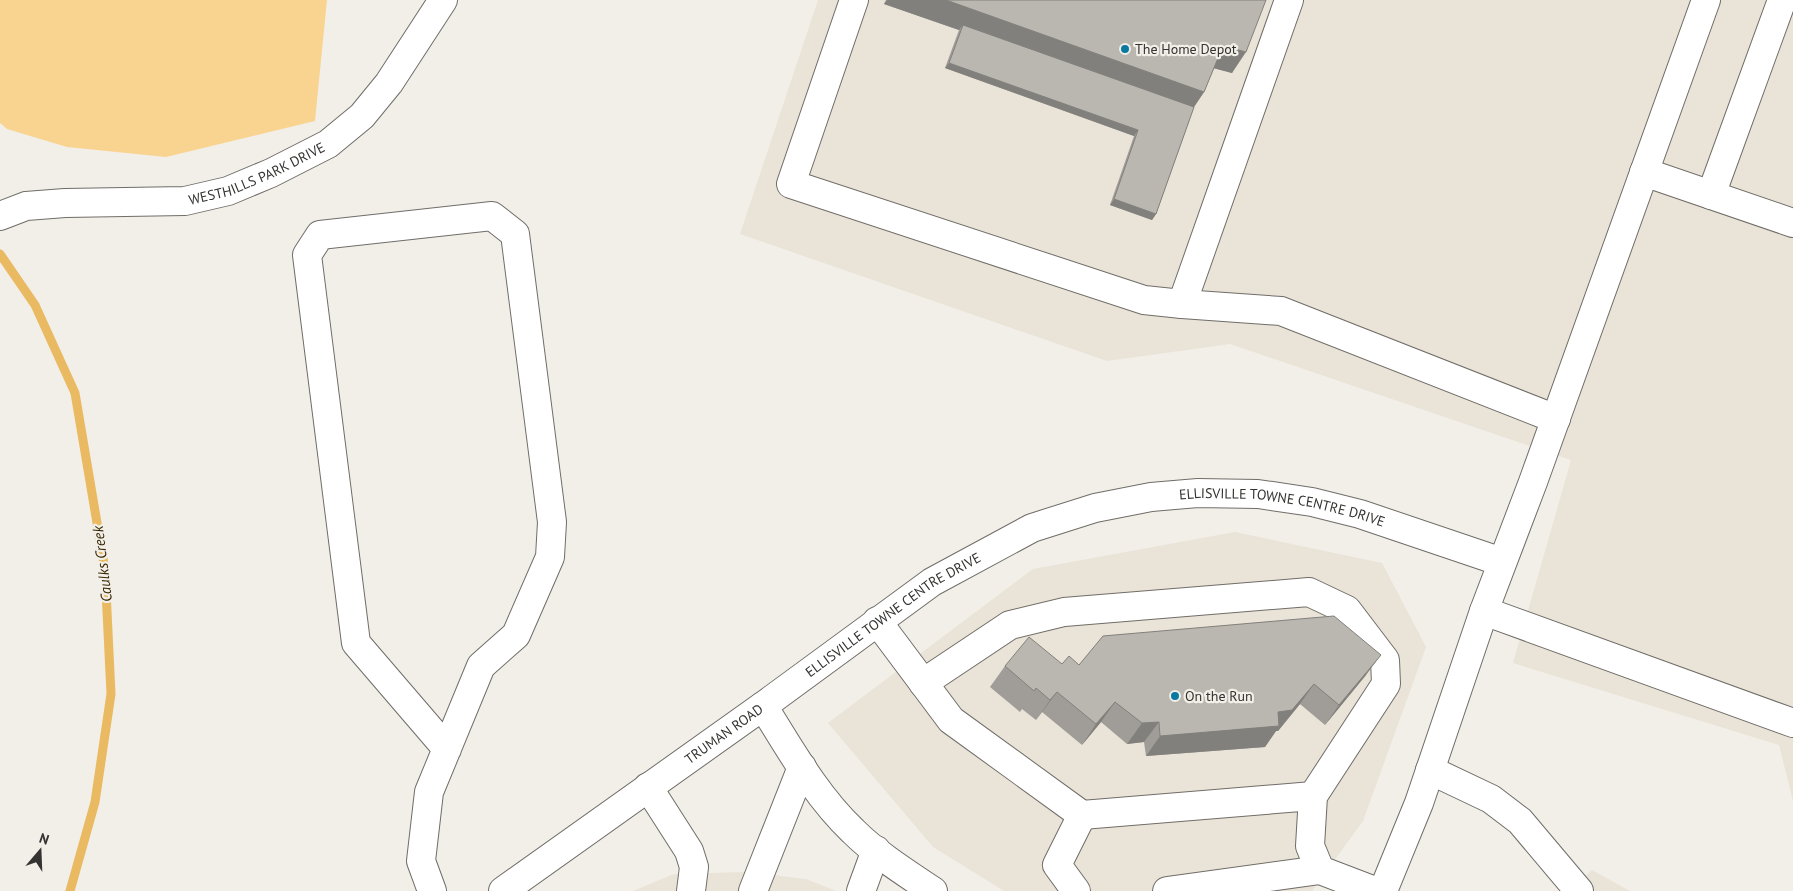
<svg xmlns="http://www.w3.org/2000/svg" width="1793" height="891" font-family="'PT Sans',sans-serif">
<rect width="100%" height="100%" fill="#f2efe9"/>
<g fill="#eae3d7">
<polygon points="818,0 1793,0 1793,801 1779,745 1513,663 1571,460 1230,344 1107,361 740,234"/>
<polygon points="1235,532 1382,563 1426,647 1363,821 1312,891 1004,891 933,847 828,723 1033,569"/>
<polygon points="1592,870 1630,891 1568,891"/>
<polygon points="746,872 806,879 836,891 633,891 674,874"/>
</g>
<polygon fill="#f9d491" points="0,0 327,0 315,121 166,157 67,147 7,129 0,123"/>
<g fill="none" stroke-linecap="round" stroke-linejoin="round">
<polyline stroke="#e9ba61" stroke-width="9" points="0,254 35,305 75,393 105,570 111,694 95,802 70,891"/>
<defs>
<g id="minor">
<polyline points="854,0 791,184 1144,300 1182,304 1289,0"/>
<polyline points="1644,172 1793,223"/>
<polyline points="1711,195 1782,0"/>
<path id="s1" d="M 0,216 L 26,206 L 65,203 L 185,201 L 228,191 L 271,173 L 328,144 L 362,116 L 389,83 L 443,0"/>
<polyline points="1182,304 1281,311 1556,419"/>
<polyline points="1484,611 1793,723"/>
<polyline points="877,621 951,720 1082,815 1313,796"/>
<polyline points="923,683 1010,625 1064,612 1309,592 1347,610 1385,660 1386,684 1313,796 1310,846 1320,870 1375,891"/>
<path id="s2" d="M 763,706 L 932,582 L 1032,528 L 1095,508 L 1151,497 L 1198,493 L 1258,494 L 1312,502 L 1360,514 L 1502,562"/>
<polyline points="1430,770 1491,799 1520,821 1579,891"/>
<polyline points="648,787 689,851 694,867 691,891"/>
<polyline points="432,891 421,861 429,792 481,666 516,635 550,557 552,522 515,234 492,216 320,235 307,255 356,643 447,749"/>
<path id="s3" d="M 503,891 L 763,706 C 790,749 816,796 853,831 C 876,854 906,873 933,891"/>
<polyline points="753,891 802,767"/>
<polyline points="861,891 876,850"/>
<polyline points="1076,891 1057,865 1082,815"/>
<polyline points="1167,891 1320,870"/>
<polyline points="1383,891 1419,803 1484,611 1533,482 1706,0"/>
</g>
</defs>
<use href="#minor" stroke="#706d68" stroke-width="30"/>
<use href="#minor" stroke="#fff" stroke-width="28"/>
</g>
<g fill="#a09d98">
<polygon points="886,0 1266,0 1232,73 1214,68 1204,92 1194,107 1156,214 1152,220 1110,205 1134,136 945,68 959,30 884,4"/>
<polygon points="1062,664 1079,665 1366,675 1325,725 1300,704 1278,731 1276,731 1265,747 1146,756 1144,742 1127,744 1101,722 1082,745 1042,712 1036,720 1022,709 1020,712 990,687 1005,666"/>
</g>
<g fill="#82807c">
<polygon points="887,0 946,0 1204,92 1190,113 963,25 959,30 884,4"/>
<polygon points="1223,46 1246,52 1232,73 1209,67"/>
<polygon points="949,63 1138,130 1134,136 945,68"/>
<polygon points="1114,199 1156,214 1152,220 1110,205"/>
<polygon points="1381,655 1366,675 1325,725 1339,705"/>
<polygon points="1314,684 1300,704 1278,731 1276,731 1265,747 1146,756 1160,736 1278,712"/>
<polygon points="1057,692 1036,720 1050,700"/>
<polygon points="1115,702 1101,722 1082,745 1096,724"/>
<polygon points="1159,722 1144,742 1127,744 1142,723"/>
</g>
<g fill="#bab7b1" stroke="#82807c">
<polygon points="946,0 1266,0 1246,52 1223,46 1204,92"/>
<polygon points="963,25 1194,107 1156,214 1114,199 1138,130 949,63"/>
<polygon points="1334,616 1381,655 1339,705 1314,684 1292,710 1278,712 1279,726 1160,736 1159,722 1142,723 1115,702 1096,724 1057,692 1050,700 1036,688 1034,691 1005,666 1029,637 1062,664 1069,656 1079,665 1103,636"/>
</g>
<g fill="#0979a2" stroke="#f2efe9" stroke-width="2">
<circle cx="1125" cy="49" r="5"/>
<circle cx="1175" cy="696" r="5"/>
</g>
<g text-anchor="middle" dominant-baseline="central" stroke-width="4.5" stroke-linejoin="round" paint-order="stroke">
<g font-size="14" fill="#343331" stroke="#f2efe9" text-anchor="start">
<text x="1135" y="49">The Home Depot</text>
<text x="1185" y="696">On the Run</text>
</g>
<g font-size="14" fill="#343331" stroke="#f2efe9">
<text stroke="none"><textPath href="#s1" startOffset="264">WESTHILLS PARK DRIVE</textPath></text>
<text stroke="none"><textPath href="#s2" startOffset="579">ELLISVILLE TOWNE CENTRE DRIVE</textPath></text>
<text stroke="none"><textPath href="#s2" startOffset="159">ELLISVILLE TOWNE CENTRE DRIVE</textPath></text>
<text stroke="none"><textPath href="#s3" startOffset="271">TRUMAN ROAD</textPath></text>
</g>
<g font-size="15" font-style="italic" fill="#392600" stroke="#f2efe9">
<text transform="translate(102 564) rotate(-97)">Caulks Creek</text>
</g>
</g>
<g transform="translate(40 851) rotate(19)" stroke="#f2efe9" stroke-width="4" paint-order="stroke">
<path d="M0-4L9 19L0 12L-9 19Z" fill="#343331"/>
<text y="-8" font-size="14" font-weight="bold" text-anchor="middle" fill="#343331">N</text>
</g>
</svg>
